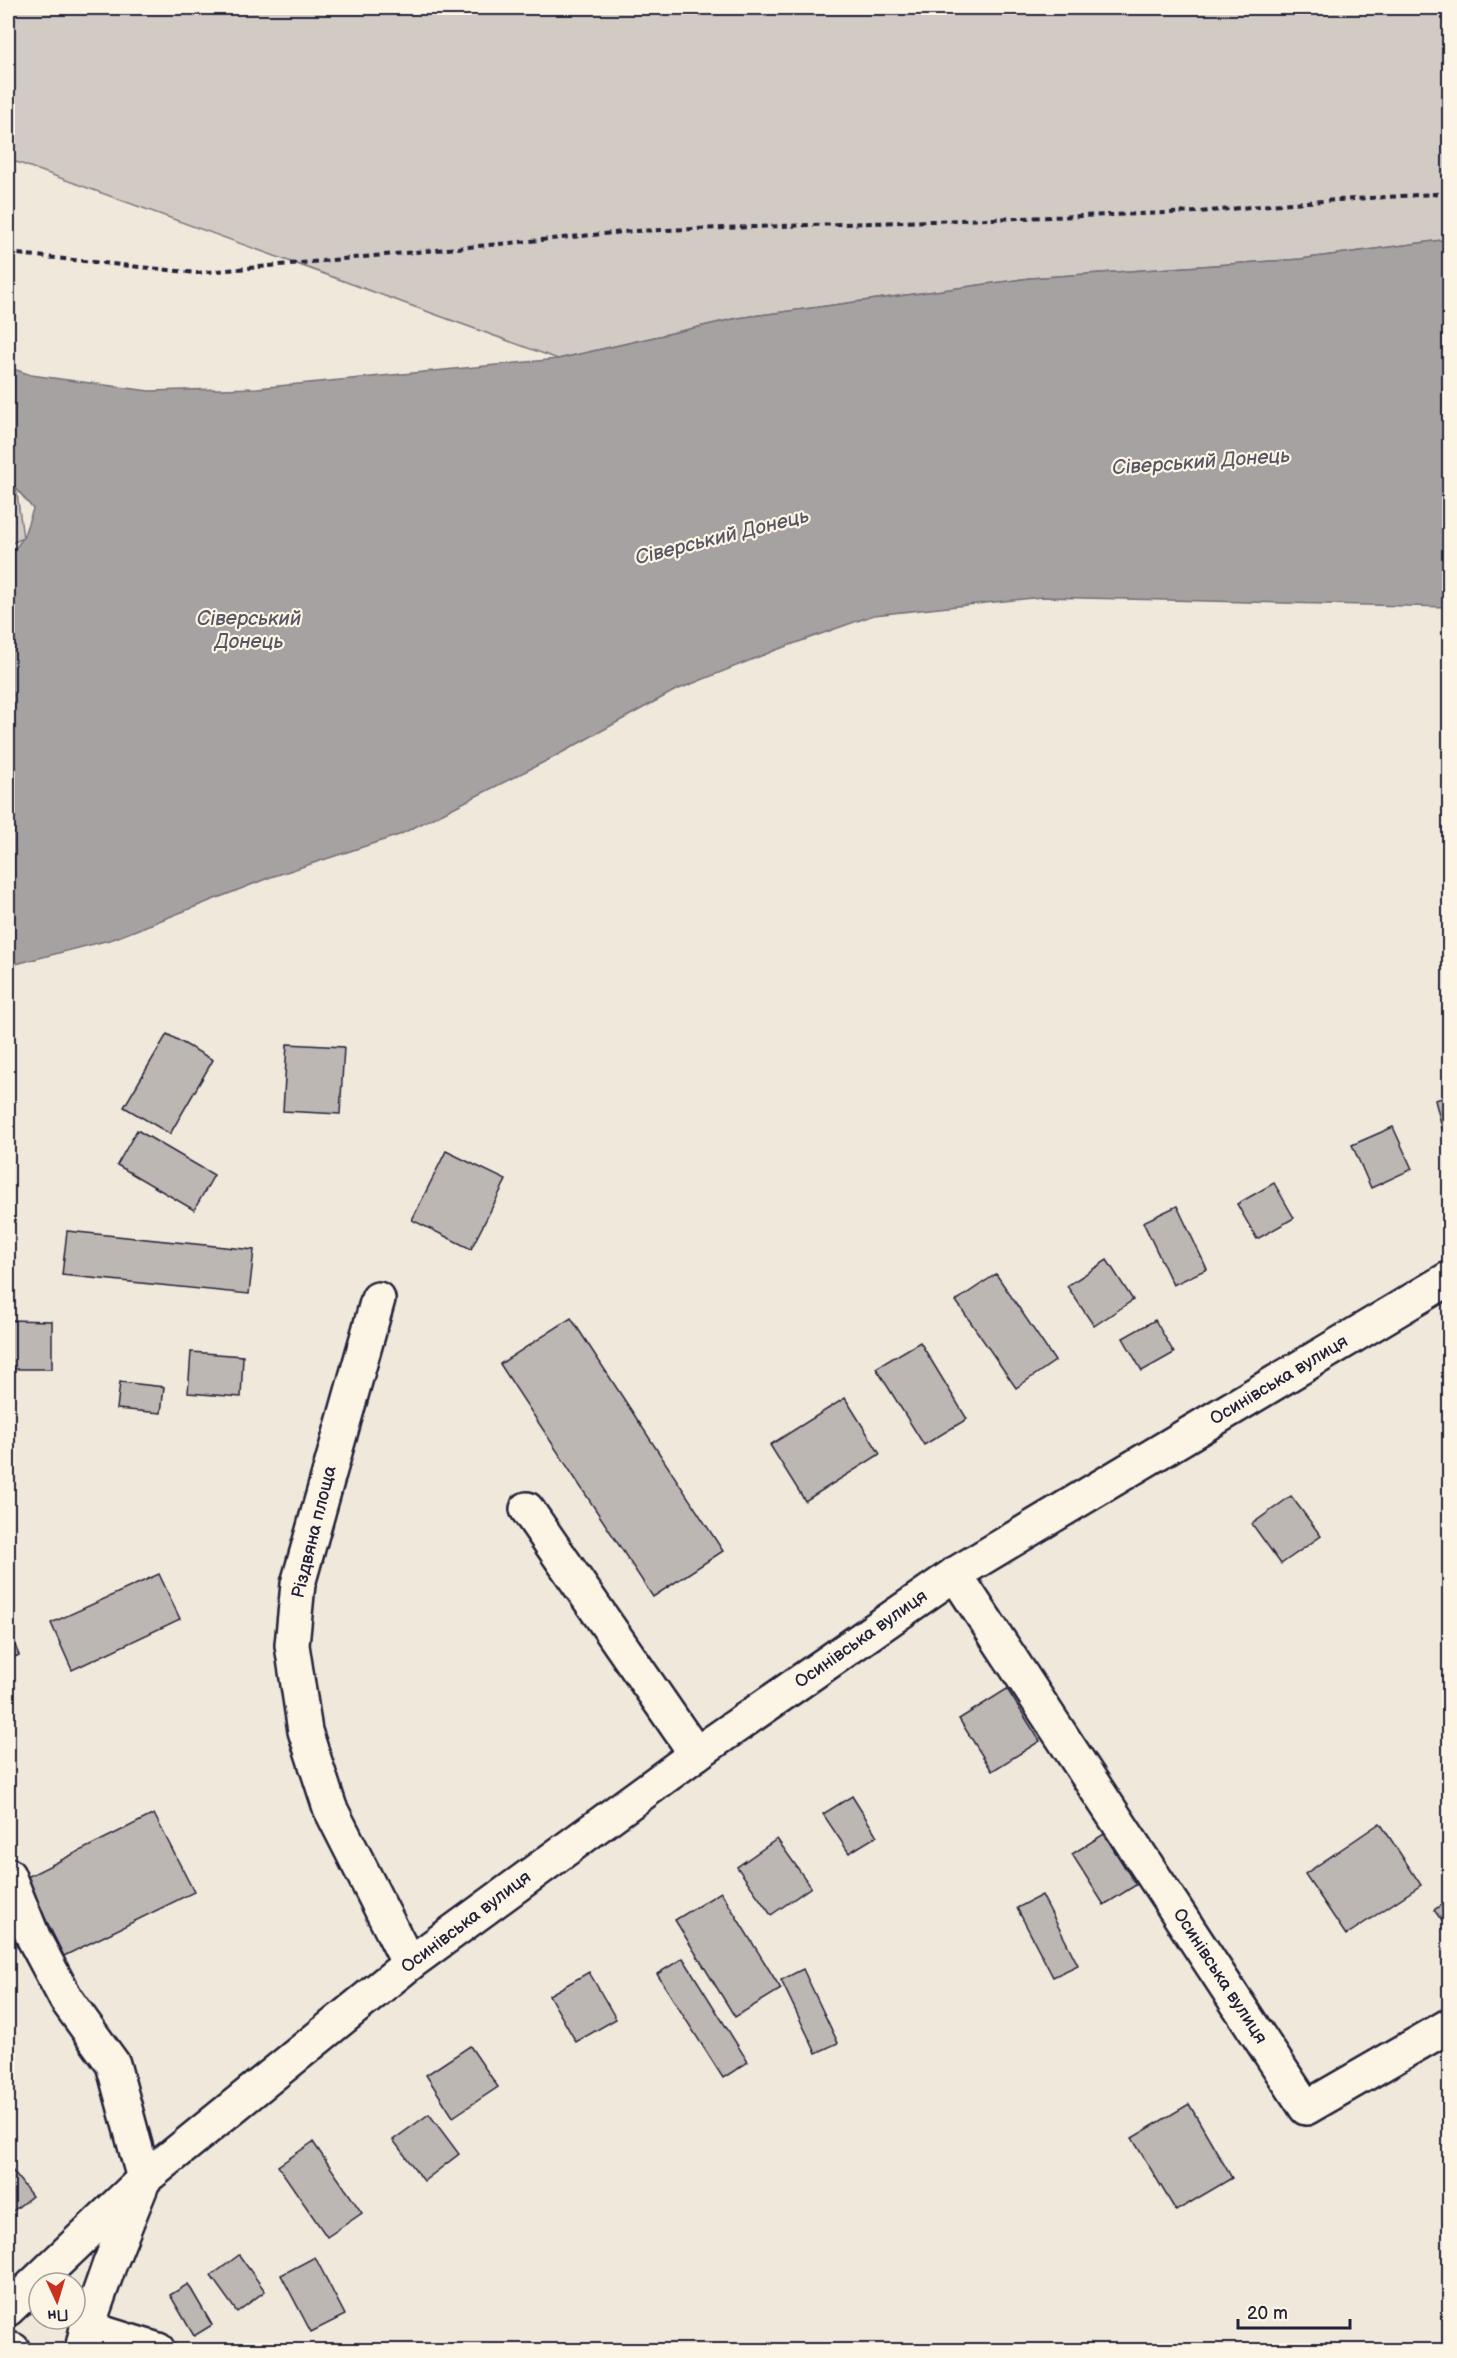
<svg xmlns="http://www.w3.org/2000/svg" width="1457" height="2358" font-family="'Balsamiq Sans',sans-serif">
<rect width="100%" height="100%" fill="#efe8db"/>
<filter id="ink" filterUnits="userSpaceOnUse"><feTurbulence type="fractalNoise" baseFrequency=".0167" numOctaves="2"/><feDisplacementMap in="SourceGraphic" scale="12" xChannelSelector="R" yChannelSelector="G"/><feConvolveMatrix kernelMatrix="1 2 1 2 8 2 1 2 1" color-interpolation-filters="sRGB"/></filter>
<g filter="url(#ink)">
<g fill="#d1cbc3" stroke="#7a767f" stroke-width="1.5">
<polygon points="8,8 1449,8 1449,239 1301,259 1030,278 738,318 558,359 8,159"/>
<polygon points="8,473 16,486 23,538 8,545"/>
</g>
<polygon fill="#a6a2a2" stroke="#716f79" stroke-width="1.5" points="1449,239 1449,607 1042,597 874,615 776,650 674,691 552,758 399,835 271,877 113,939 8,966 8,558 23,538 33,509 8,478 8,367 31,375 149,391 257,388 558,359 738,318 1030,278 1301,259"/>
<g fill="#bcb7b3" stroke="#22223b" stroke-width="1.5">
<polygon points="167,1034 213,1060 170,1134 124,1107"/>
<polygon points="287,1044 344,1047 340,1114 283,1111"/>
<polygon points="1450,1096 1450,1155 1449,1155 1435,1100"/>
<polygon points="1393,1127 1412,1169 1371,1188 1352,1145"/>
<polygon points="137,1130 214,1175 194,1210 117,1165"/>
<polygon points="446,1151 506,1180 471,1249 412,1220"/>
<polygon points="1274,1183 1294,1218 1257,1239 1237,1204"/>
<polygon points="1177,1206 1207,1269 1173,1285 1143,1222"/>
<polygon points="67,1231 254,1250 249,1294 62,1275"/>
<polygon points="1107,1260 1133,1300 1094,1326 1067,1286"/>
<polygon points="996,1274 1055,1361 1016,1388 956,1301"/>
<polygon points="571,1318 723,1551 653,1597 500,1364"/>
<polygon points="8,1320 52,1321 52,1369 8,1369"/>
<polygon points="1155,1320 1174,1353 1142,1371 1123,1338"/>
<polygon points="920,1342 967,1419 924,1445 876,1368"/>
<polygon points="191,1352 243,1356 241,1397 188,1393"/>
<polygon points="120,1382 164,1387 161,1413 117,1409"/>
<polygon points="845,1398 880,1454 805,1501 770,1445"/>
<polygon points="1291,1496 1321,1536 1281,1564 1252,1524"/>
<polygon points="159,1574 180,1619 72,1670 51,1623"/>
<polygon points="8,1629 19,1655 8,1660"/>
<polygon points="1007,1689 1040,1741 992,1771 959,1719"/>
<polygon points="852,1796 877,1836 849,1853 823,1814"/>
<polygon points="154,1814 194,1892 64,1956 25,1878"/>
<polygon points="1380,1823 1421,1885 1346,1935 1305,1874"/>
<polygon points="1104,1834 1136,1885 1104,1905 1072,1854"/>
<polygon points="777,1839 811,1887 771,1915 737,1867"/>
<polygon points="721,1892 781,1989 735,2017 675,1920"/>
<polygon points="1042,1895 1078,1965 1053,1977 1017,1908"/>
<polygon points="1450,1899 1450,1932 1434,1910"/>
<polygon points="683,1958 748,2062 723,2078 657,1974"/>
<polygon points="803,1969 838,2043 816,2053 781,1980"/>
<polygon points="589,1972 616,2019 576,2042 549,1995"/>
<polygon points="470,2046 498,2087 453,2117 426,2075"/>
<polygon points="1189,2104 1232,2178 1176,2211 1132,2138"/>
<polygon points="429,2114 459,2154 424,2181 393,2140"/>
<polygon points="313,2142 362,2213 327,2237 278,2166"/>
<polygon points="8,2165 32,2196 8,2215"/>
<polygon points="239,2255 265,2291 237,2312 211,2276"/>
<polygon points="315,2257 345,2315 311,2332 281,2275"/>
<polygon points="188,2284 212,2325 194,2336 170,2295"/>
</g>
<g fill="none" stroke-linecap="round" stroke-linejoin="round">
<defs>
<g id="minor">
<polyline points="378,1299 298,1584 292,1645 305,1731 330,1808 409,1964"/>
<polyline points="527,1509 696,1754"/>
<polyline points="955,1574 1306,2108 1450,2025"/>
<polyline points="8,1875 34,1939 66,1999 113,2064 144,2179 109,2266 87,2328 82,2350"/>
<polyline points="8,2309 144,2179 409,1964 696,1754 955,1574 1450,1278"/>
<polyline points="87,2328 158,2350"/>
</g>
<polyline id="major" points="8,2350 13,2350"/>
</defs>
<use href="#minor" stroke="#22223b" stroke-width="38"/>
<use href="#major" stroke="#22223b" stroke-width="38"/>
<polyline stroke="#22223b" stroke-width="4" stroke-dasharray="6 4.5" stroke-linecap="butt" points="8,253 197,273 634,231 1199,212 1291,203 1450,193"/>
<use href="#minor" stroke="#fcf5e5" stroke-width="33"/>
<use href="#major" stroke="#fcf5e5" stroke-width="33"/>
</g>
</g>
<g text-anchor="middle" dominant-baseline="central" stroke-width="4.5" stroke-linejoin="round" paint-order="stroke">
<g font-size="18" fill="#22223b" stroke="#fcf5e5">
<text transform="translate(1279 1380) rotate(-31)">Осинівська вулиця</text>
<text transform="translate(314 1532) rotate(-76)">Різдвяна площа</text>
<text transform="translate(861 1639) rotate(-35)">Осинівська вулиця</text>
<text transform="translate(466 1922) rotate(-37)">Осинівська вулиця</text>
<text transform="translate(1220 1976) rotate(57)">Осинівська вулиця</text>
</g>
<g font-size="20" font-style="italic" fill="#575564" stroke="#fcf5e5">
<text transform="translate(1201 462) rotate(-4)">Сіверський Донець</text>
<text transform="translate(722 537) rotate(-14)">Сіверський Донець</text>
<text x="249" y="619">Сіверський<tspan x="249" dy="23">Донець</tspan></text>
</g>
</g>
<rect width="1457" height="2358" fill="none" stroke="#fcf5e5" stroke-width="30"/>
<rect x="15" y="15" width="1427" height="2328" fill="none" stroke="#22223b" stroke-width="2" filter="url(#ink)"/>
<g transform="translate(57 2301) rotate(176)"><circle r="28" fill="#fcf5e5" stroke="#a5a1a1" stroke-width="1.5"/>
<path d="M0-4.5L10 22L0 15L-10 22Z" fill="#c8321e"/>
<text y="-9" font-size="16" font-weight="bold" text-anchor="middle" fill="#22223b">Пн</text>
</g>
<path d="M1238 2319v9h112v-9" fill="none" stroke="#22223b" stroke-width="3"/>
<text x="1247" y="2319" font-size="18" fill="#22223b" stroke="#fcf5e5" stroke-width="4.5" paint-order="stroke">20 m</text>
</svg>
